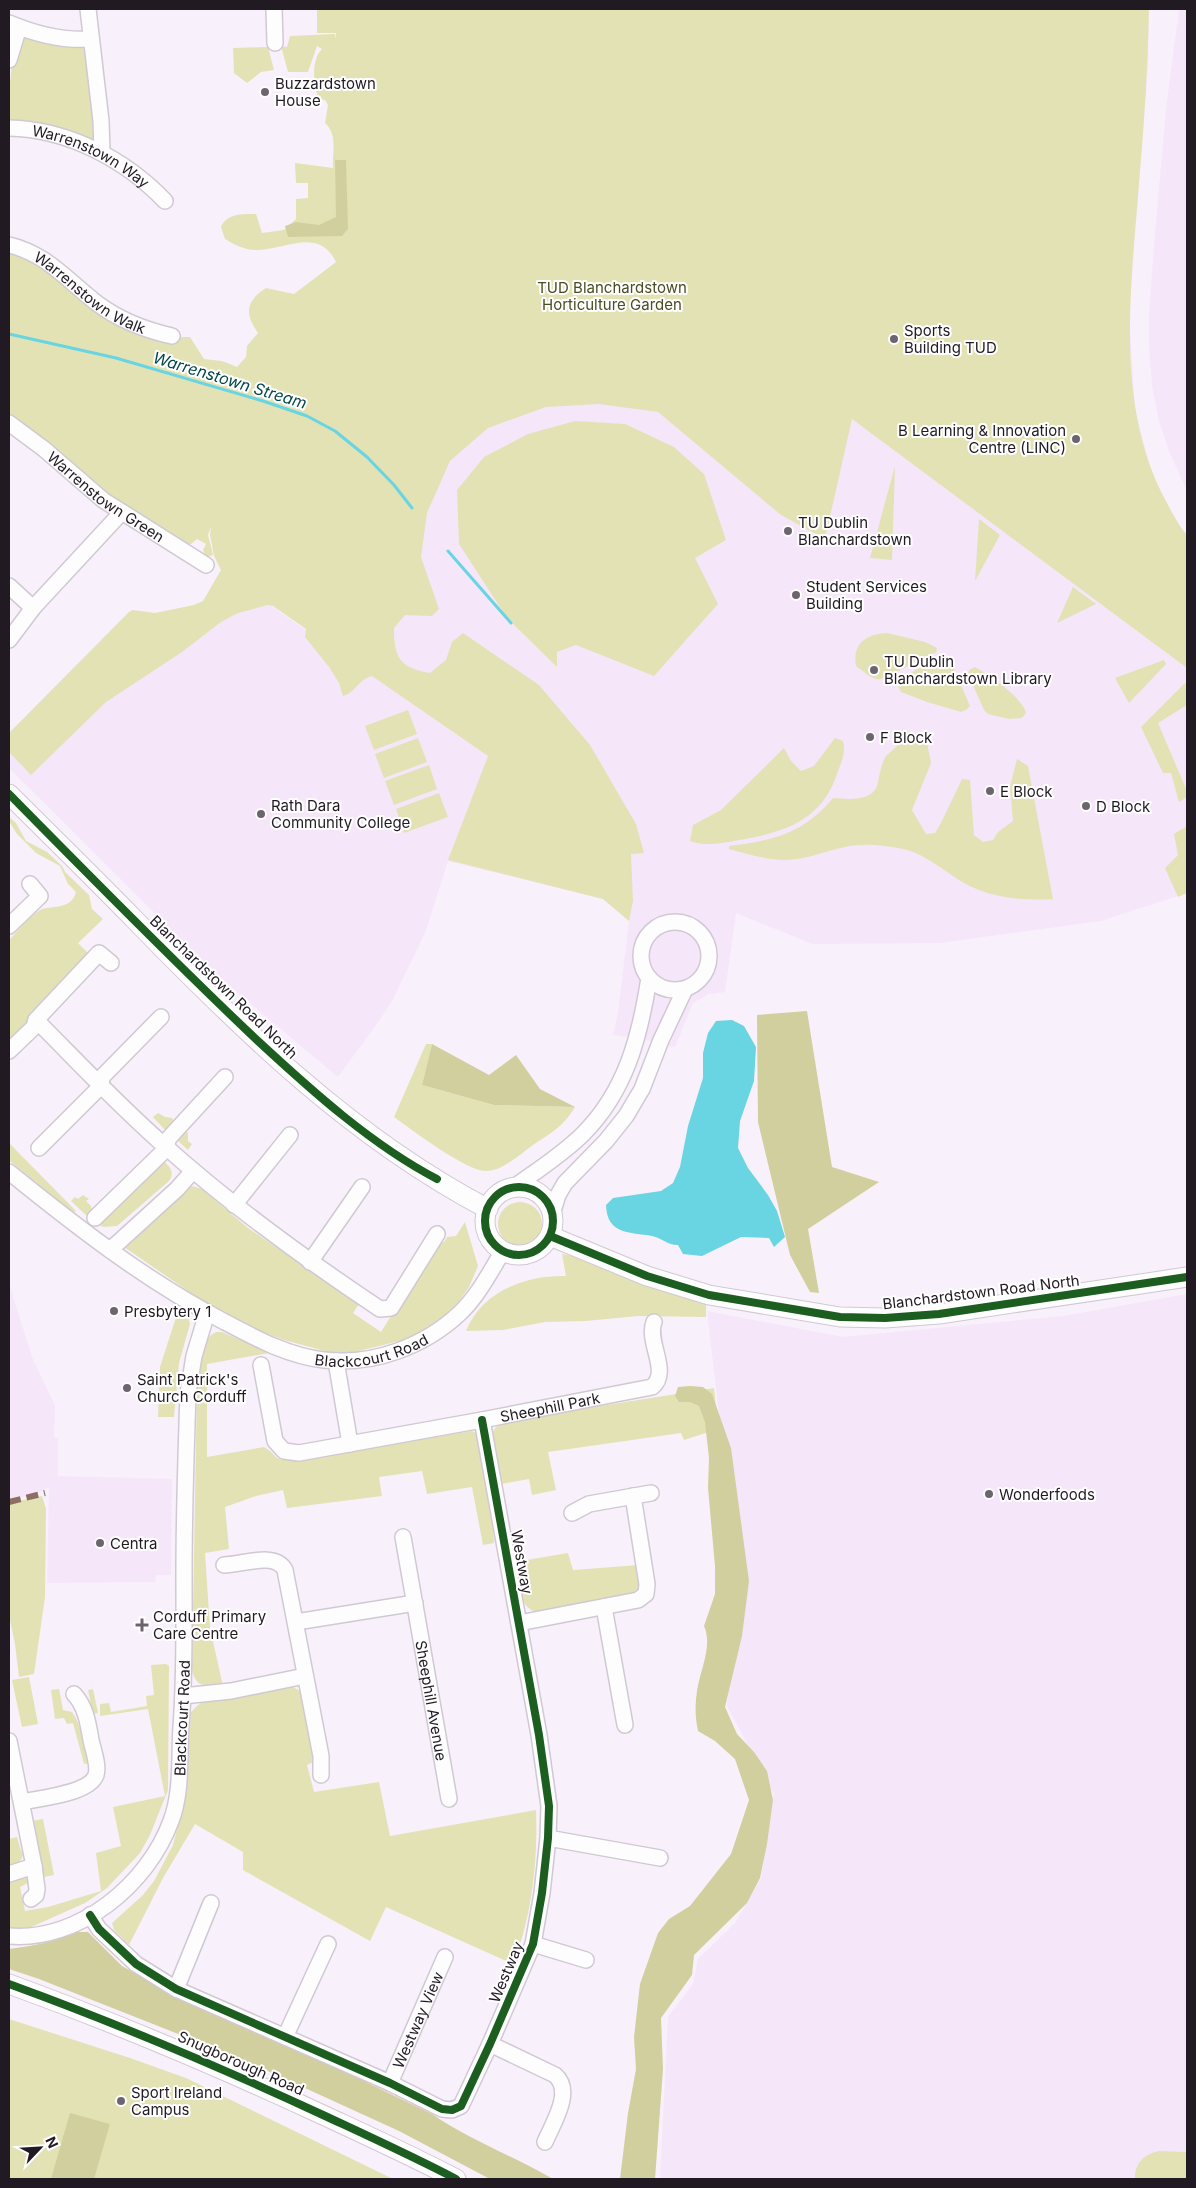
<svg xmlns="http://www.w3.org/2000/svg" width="1196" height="2188" font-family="Inter,sans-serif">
<rect width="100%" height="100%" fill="#f8f0fb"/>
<g fill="#f6e6fa">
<polygon points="1149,9 1148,67 1129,314 1135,410 1153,478 1181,528 1187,535 1187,893 1101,921 940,943 812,944 736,913 725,992 709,994 693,1003 675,1047 637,1038 613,1035 618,1013 629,921 603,899 448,861 425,933 392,1001 379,1021 338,1077 220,978 9,768 9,740 125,624 267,603 352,662 428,415"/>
<polygon points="1179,9 1187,9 1187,491 1169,451 1159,421 1152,385 1149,347 1149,314 1154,245 1166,109"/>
<polygon points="9,1284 32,1357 55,1406 54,1437 58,1438 58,1476 172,1479 171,1575 156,1575 155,1582 47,1583 49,1487 33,1495 9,1500"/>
<polygon points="1187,1294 1187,2179 660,2179 668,2017 693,1984 698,1959 736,1922 761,1878 774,1794 727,1706 731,1664 723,1449 707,1311 843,1337 1063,1316"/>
</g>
<g fill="#e3e2b5">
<path d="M 317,9 L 1149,9 C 1148,67 1144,125 1139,183 C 1131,288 1114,408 1167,503 C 1173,515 1179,526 1187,535 L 1187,668 L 852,419 L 825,539 L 781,515 L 658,412 L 599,404 L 546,407 L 488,428 L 450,461 L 427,513 L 421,557 L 439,609 L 432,616 L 405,615 L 394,628 C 394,658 400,668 430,673 L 446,660 L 452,642 L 463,633 L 539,685 L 590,745 L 636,824 L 644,853 L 631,854 L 633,901 L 629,921 L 603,899 L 448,860 L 488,756 L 372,676 C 359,679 355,693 343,696 L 339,683 L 329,667 L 305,637 L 306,629 L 273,606 L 268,605 L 238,613 L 221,622 L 182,652 L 106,702 L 31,775 L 9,752 L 9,733 L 129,612 L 133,610 L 155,613 L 194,605 L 203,601 L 221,570 L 214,556 L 210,535 L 211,526 L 208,535 L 213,555 L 206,557 L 203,550 L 206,544 L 197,539 L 191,544 L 183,544 C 154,525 123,507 95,484 C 66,461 39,436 9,415 L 9,249 L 22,252 L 118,326 L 156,337 L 190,337 L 204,359 L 222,361 L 237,367 L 246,357 L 247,346 L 258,333 C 244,313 246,301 266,288 L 294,294 L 336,262 C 319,227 287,249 258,250 C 248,251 234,245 225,239 L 221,227 C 227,213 243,214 256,214 L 262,233 L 284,230 L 296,219 L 296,199 L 308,198 L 308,183 L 296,183 L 295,163 L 333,168 C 332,153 338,134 325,123 L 328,105 L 325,100 L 319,99 C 313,86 311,59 322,49 L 317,46 L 308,72 L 288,72 L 281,46 L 287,47 L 290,36 L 335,34 L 336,39 L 336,33 L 317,33 Z"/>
<path d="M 26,36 L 81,46 L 88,53 L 95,138 L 89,140 C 64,132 35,120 9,121 C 9,102 8,47 26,36 Z"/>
<polygon points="268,47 274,70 261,72 247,83 234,73 233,48"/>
<polygon points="575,421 625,424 674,447 704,474 726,540 695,558 718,604 654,676 576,645 557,652 557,667 507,618 459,544 457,490 484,457 528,434"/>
<polygon points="895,466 892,560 870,558"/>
<polygon points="979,519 1000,535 975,581"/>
<polygon points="1073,587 1096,604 1057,623"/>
<path d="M 887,633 L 925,642 L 937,648 L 936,653 C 918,656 888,682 876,679 C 869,677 862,670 856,666 C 852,643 867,634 887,633 Z"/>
<polygon points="1164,660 1166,664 1129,703 1115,678"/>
<path d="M 939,661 L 952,664 L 970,706 L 966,710 L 961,712 L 927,702 L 901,692 L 898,686 C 907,672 924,665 939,661 Z"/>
<path d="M 975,667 C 989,675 1022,697 1026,713 L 1022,718 L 1009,719 L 988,714 L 984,710 L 968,674 L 969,670 Z"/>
<polygon points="1185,683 1187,686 1187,705 1158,723 1187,791 1187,797 1179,802 1171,773 1163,773 1141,727"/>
<polygon points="408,710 417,734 374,750 365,726"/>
<path d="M 904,730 L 926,737 L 931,763 L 912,810 L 926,834 L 935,833 L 941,823 L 962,779 L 970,780 L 974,835 L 983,842 L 993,840 L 998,832 L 1013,821 L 1010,787 L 1017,759 L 1028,766 L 1053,899 C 1024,901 990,898 964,883 C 942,870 924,852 898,848 C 881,845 861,843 845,847 C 825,851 806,860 785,860 C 766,860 748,854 729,849 L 729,846 C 774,840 803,834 833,798 C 847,799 871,802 877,786 C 880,776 880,764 887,755 C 892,750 898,746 902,741 L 900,732 Z"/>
<polygon points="418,738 427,762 384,778 375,754"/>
<path d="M 835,738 L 843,741 C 846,752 842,761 838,771 C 823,820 786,832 739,840 C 721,843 708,847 690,841 L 693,825 L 721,810 L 784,748 L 791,761 L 801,771 L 814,766 Z"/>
<polygon points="429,765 437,789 394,805 385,781"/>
<polygon points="439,793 448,817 404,833 396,809"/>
<path d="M 9,817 L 16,823 L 26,841 L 47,852 L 62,866 L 65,872 L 89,895 L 92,909 L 103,919 L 78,943 L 88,953 L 24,1028 L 9,1044 L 9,940 C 18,931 29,917 40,910 C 50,905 71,911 76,892 L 68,884 L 60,866 L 36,853 L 17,834 L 9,821 Z"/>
<polygon points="1187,826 1187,893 1178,897 1165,868 1178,855 1174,834"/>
<path d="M 426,1044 L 432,1044 L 422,1085 L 494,1105 L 575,1107 C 564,1126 551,1133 533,1145 C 520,1154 503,1171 486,1171 C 466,1171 412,1130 394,1117 Z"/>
<polygon points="158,1113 165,1117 172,1118 175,1123 168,1130 165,1130 153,1117"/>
<polygon points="184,1129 188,1133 188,1141 192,1144 188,1150 176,1139"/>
<polygon points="9,1143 76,1211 73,1213 9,1160"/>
<path d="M 161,1159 C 168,1165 176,1171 169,1181 L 117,1226 L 103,1227 L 97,1223 Z"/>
<polygon points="192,1186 202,1189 248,1228 359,1304 353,1313 381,1332 436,1244 444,1242 447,1237 456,1236 465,1222 478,1266 469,1287 458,1303 444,1316 411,1338 351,1353 329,1352 284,1340 229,1319 124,1247"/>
<polygon points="83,1195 89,1199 86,1201 91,1206 92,1212 88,1217 71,1201 75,1197 78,1199"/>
<circle cx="520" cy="1224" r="22"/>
<path d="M 562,1254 L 579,1257 L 706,1301 L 706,1317 L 638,1316 L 586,1321 L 545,1322 L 503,1330 L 466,1331 C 482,1291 526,1275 566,1276 Z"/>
<polygon points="179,1308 187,1314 190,1324 179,1363 174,1417 158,1417 160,1367"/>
<path d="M 216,1332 L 222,1332 L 269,1353 L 207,1364 L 207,1457 L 264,1447 C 280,1456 271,1461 294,1460 L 472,1431 L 476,1433 L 479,1437 L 490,1489 L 494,1543 L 483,1545 L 472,1487 L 427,1494 L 422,1471 L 379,1477 L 382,1496 L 287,1508 L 283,1490 L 256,1496 L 225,1507 L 229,1549 L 205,1553 L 210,1628 L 223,1686 C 207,1687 195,1688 192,1669 L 197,1386 L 205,1343 L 211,1335 Z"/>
<path d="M 714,1388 L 718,1429 L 684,1440 L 681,1433 L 548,1452 L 556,1490 L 532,1495 L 529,1479 L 501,1484 L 492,1437 C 493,1425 502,1423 512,1420 Z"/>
<polygon points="42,1496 46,1509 45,1597 34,1674 19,1677 15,1644 9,1615 9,1503"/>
<path d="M 568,1553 L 573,1570 L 639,1565 L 640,1587 L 631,1595 L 536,1612 C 517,1606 518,1579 515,1562 Z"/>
<polygon points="166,1664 169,1666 168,1790 150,1835 140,1853 107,1888 85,1903 29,1928 9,1928 9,1880 27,1874 32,1881 20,1887 25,1911 48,1907 101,1891 96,1853 121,1846 113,1807 165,1796 148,1709 100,1716 100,1704 109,1703 111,1712 147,1706 146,1696 154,1695 151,1665"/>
<polygon points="29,1677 38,1724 22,1727 12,1680"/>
<path d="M 291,1686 L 302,1692 L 316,1761 L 307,1765 L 314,1792 L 379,1782 L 390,1836 L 536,1810 C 538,1860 532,1917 513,1964 L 386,1907 L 370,1941 L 243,1870 L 243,1852 L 195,1824 L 163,1878 L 129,1945 L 114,1930 L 112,1923 L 143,1895 L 154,1881 L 173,1845 L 186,1795 L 191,1712 L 198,1705 L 205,1701 Z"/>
<path d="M 59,1689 L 63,1710 L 72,1712 C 83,1727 83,1746 90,1763 L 84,1764 L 73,1723 L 67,1724 L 64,1718 L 55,1719 L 51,1690 Z"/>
<polygon points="93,1689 98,1713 93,1714 88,1690"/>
<polygon points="43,1819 54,1875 43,1877 32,1821"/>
<polygon points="17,1837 21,1851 24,1854 19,1863 9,1868 9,1839"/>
<polygon points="9,2019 130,2058 186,2078 393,2179 9,2179"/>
<path d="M 1159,2151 L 1187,2152 L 1187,2179 L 1135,2179 C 1134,2164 1144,2154 1159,2151 Z"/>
</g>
<g fill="#d1cf9e">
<polygon points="335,160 346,160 348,229 342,236 288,237 285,226 296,222 319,225 336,217"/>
<polygon points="807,1011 832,1167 879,1182 808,1229 819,1293 810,1292 790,1255 758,1122 757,1015"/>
<polygon points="432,1044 489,1075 516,1055 540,1089 575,1107 494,1105 422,1085"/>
<path d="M 690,1386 L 703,1387 L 712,1394 L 731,1448 L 749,1581 L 742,1636 L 725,1707 L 737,1734 L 754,1752 L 767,1771 L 773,1800 L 767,1844 L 760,1878 L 747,1903 L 694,1955 L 692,1975 L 661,2018 L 663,2069 L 655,2179 L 620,2179 L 628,2113 L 636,2069 L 634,2037 L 640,1984 L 658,1933 L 669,1919 L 690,1906 L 731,1854 L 749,1800 L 735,1759 L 715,1741 L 698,1731 C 695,1717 695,1705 697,1691 C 700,1670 713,1646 704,1626 L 715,1594 L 715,1566 L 708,1488 L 709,1458 L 705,1422 L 699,1406 L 690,1402 L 679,1402 L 675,1396 L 678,1387 Z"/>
<path d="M 77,1932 L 88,1932 L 122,1966 L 138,1975 L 246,2024 L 432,2114 C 470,2140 513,2156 553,2179 L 490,2179 L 399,2131 L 239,2058 L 39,1979 L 9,1969 L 9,1949 C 32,1946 55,1942 77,1932 Z"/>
<polygon points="70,2113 110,2124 94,2179 51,2179"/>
</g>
<path fill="#69d4e2" d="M 732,1020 L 744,1026 L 756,1047 L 754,1081 L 740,1121 L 738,1148 L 748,1168 L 768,1195 L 777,1211 L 785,1237 L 774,1247 L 769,1238 L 741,1237 L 702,1256 L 683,1254 L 678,1245 C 667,1245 662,1238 652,1236 C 630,1232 607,1235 606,1205 L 613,1198 L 661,1191 L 673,1183 L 680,1167 L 688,1126 L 703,1078 L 703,1053 L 708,1033 L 716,1021 Z"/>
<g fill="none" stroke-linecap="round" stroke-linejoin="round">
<g stroke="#69d4e2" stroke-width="3">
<polyline points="9,334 116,358 263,401 307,416 335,431 367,457 394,485 412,508"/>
<polyline points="448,551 511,623"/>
</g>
<defs>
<g id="minor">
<polyline points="88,9 101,121 102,152"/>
<polyline points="274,9 275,43"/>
<path d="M 9,23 C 35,34 63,41 91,39"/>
<polyline points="9,60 19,27"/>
<path id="s1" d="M 9,128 C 67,129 125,159 165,201"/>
<path id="s2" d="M 9,245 C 46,253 69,282 98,304 C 121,321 145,330 172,336"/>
<path id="s3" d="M 9,423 L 44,449 L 103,500 L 206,565"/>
<polyline points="9,586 33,608"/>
<polyline points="9,640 33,608 122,512"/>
<circle cx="675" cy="956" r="34"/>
<polyline points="9,926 40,896 30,884"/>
<path d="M 36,1020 C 79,1063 120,1107 166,1147 C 233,1207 305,1259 380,1309 L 391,1308 L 437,1234"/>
<polyline points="9,1051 34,1027 36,1020 99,953 111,963"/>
<polyline points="39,1148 97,1090 101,1085 102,1077 161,1017"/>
<path id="s4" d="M 9,1172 C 77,1227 145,1280 223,1321 C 255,1338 288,1356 324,1360 C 373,1366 425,1346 460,1313 C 478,1296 490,1272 503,1251"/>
<path d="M 513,1188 C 536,1171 562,1155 583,1134 C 626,1091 640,1036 649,978"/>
<polyline points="234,1205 290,1135"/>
<polyline points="552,1214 558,1195 565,1183 606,1141 626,1116 642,1089 661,1040 685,989"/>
<polyline points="95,1218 167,1148 168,1139 225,1077"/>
<polyline points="110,1250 177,1189 193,1171"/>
<polyline points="310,1262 362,1187"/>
<polyline points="336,1361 350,1444"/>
<path id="s5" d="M 261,1365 L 275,1441 L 284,1451 L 299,1453 L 482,1420 L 652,1387 C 671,1372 646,1342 654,1322"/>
<polyline points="572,1513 589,1504 651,1493"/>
<path id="s6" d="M 403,1537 L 449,1799"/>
<path d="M 224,1565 C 242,1565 275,1551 285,1570 L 321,1756 L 321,1775"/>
<polyline points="604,1607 625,1725"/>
<polyline points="296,1622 415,1603"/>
<polyline points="519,1623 638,1600 646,1594 647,1584 633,1496"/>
<polyline points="183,1696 231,1691 305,1676"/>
<polyline points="9,1741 34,1866 37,1889 36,1895 31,1899"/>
<path d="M 22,1802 C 40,1798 89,1794 96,1775 C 99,1765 93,1750 91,1740 C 88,1723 86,1707 74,1694"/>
<polyline points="548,1838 660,1858"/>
<polyline points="9,1874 34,1866"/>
<polyline points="90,1915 99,1929 136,1964 176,1989 390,2083 442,2109 452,2110 461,2106 490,2044 533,1944 542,1893 548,1838 549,1806 539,1735 482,1420"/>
<path id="s7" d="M 9,1936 C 79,1942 148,1884 171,1821 C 182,1793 179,1757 181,1727 C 185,1675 184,1624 184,1572 C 184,1512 186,1453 188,1393 L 194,1356 L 207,1313"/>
<polyline points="533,1944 586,1960"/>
<polyline points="176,1989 211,1903"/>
<polyline points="285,2037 328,1944"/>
<path d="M 490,2044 L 555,2075 C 574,2091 553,2123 545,2142"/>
<path id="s8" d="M 390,2083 L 445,1957"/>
</g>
<g id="major">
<path d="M 9,794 C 51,836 93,877 135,920 C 241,1029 352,1138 488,1209"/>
<circle cx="519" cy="1221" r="34"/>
<polyline points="550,1236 647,1276 709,1295 840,1317 885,1318 939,1314 1187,1277"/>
<path d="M 9,1984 C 116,2023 220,2067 323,2115 C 368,2136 412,2156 456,2179"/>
</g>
</defs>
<use href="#minor" stroke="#d0c9d3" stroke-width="18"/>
<use href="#major" stroke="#d0c9d3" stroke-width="21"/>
<use href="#minor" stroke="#fefdfe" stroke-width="15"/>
<use href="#major" stroke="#fefdfe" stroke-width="19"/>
<polyline stroke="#8d6e63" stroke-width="6" stroke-dasharray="12 6" stroke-linecap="butt" points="9,1502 45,1493"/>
<defs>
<g id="cycleway">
<path d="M 9,794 C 91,877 173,961 258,1041 C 312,1091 372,1145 437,1179"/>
<circle cx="519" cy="1221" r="34"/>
<polyline points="550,1236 647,1276 709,1295 840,1317 885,1318 939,1314 1187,1277"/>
<polyline points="90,1915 99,1929 136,1964 176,1989 390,2083 442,2109 452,2110 461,2106 490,2044 533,1944 542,1893 548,1838 549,1806 539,1735 482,1420"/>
<path d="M 9,1984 C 116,2023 220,2067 323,2115 C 368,2136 412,2156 456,2179"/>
</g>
</defs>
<use href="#cycleway" stroke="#fff" stroke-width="11"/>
<use href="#cycleway" stroke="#1b5e20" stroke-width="8"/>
</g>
<g fill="#6c656f" stroke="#fff" stroke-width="2">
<circle cx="265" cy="92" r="5"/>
<circle cx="894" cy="339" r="5"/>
<circle cx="1076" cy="439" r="5"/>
<circle cx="788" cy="531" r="5"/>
<circle cx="796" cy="595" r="5"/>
<circle cx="874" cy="670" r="5"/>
<circle cx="870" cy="737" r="5"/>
<circle cx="990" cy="791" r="5"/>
<circle cx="1086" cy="806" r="5"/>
<circle cx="261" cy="814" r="5"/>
<circle cx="114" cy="1311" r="5"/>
<circle cx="127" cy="1388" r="5"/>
<circle cx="989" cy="1494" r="5"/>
<circle cx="100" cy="1543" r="5"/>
<path d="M139.5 1617.5h5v5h5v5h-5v5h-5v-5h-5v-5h5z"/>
<circle cx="121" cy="2101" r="5"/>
</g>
<g text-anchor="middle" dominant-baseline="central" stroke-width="4" stroke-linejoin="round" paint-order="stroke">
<g font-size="15" fill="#211a23" stroke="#fff" text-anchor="start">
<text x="275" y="83">Buzzardstown<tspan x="275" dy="17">House</tspan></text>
<text x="904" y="330">Sports<tspan x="904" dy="17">Building TUD</tspan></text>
<text x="1066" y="430" text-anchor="end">B Learning &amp; Innovation<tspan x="1066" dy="17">Centre (LINC)</tspan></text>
<text x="798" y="522">TU Dublin<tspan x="798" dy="17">Blanchardstown</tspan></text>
<text x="806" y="586">Student Services<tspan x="806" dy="17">Building</tspan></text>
<text x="884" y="661">TU Dublin<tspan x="884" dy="17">Blanchardstown Library</tspan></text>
<text x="880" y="737">F Block</text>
<text x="1000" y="791">E Block</text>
<text x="271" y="805">Rath Dara<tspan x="271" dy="17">Community College</tspan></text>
<text x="1096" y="806">D Block</text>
<text x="124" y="1311">Presbytery 1</text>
<text x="137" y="1379">Saint Patrick's<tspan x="137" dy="17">Church Corduff</tspan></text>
<text x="999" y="1494">Wonderfoods</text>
<text x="110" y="1543">Centra</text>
<text x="153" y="1616">Corduff Primary<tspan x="153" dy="17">Care Centre</tspan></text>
<text x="131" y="2092">Sport Ireland<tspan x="131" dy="17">Campus</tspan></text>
</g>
<g font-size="15" fill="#211a23" stroke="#fff">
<text stroke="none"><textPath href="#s1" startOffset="88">Warrenstown Way</textPath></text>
<text stroke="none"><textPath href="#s2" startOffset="95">Warrenstown Walk</textPath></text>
<text stroke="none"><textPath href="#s3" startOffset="122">Warrenstown Green</textPath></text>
<text transform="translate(224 987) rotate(44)">Blanchardstown Road North</text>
<text transform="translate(981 1292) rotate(-7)">Blanchardstown Road North</text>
<text stroke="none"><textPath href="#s4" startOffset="419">Blackcourt Road</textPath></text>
<text stroke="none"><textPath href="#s5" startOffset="361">Sheephill Park</textPath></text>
<text transform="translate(522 1562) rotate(80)">Westway</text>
<text stroke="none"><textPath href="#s6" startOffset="166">Sheephill Avenue</textPath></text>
<text stroke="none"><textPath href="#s7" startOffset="316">Blackcourt Road</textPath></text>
<text transform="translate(506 1972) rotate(-67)">Westway</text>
<text stroke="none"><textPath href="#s8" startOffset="69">Westway View</textPath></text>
<text transform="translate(241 2063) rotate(24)">Snugborough Road</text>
</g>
<g font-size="15" fill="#4a4c22" stroke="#fff">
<text x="612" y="287">TUD Blanchardstown<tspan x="612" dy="17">Horticulture Garden</tspan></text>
</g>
<g font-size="16" font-style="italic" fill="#00454b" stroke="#fff">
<text transform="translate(230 380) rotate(17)">Warrenstown Stream</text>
</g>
</g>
<rect width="1196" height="2188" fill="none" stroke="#211a23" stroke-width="20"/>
<g transform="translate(40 2148) rotate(65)" stroke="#ffffff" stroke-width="4" paint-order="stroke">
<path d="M0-4L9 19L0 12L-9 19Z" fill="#211a23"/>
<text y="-8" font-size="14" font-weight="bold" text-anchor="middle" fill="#211a23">N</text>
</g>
</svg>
